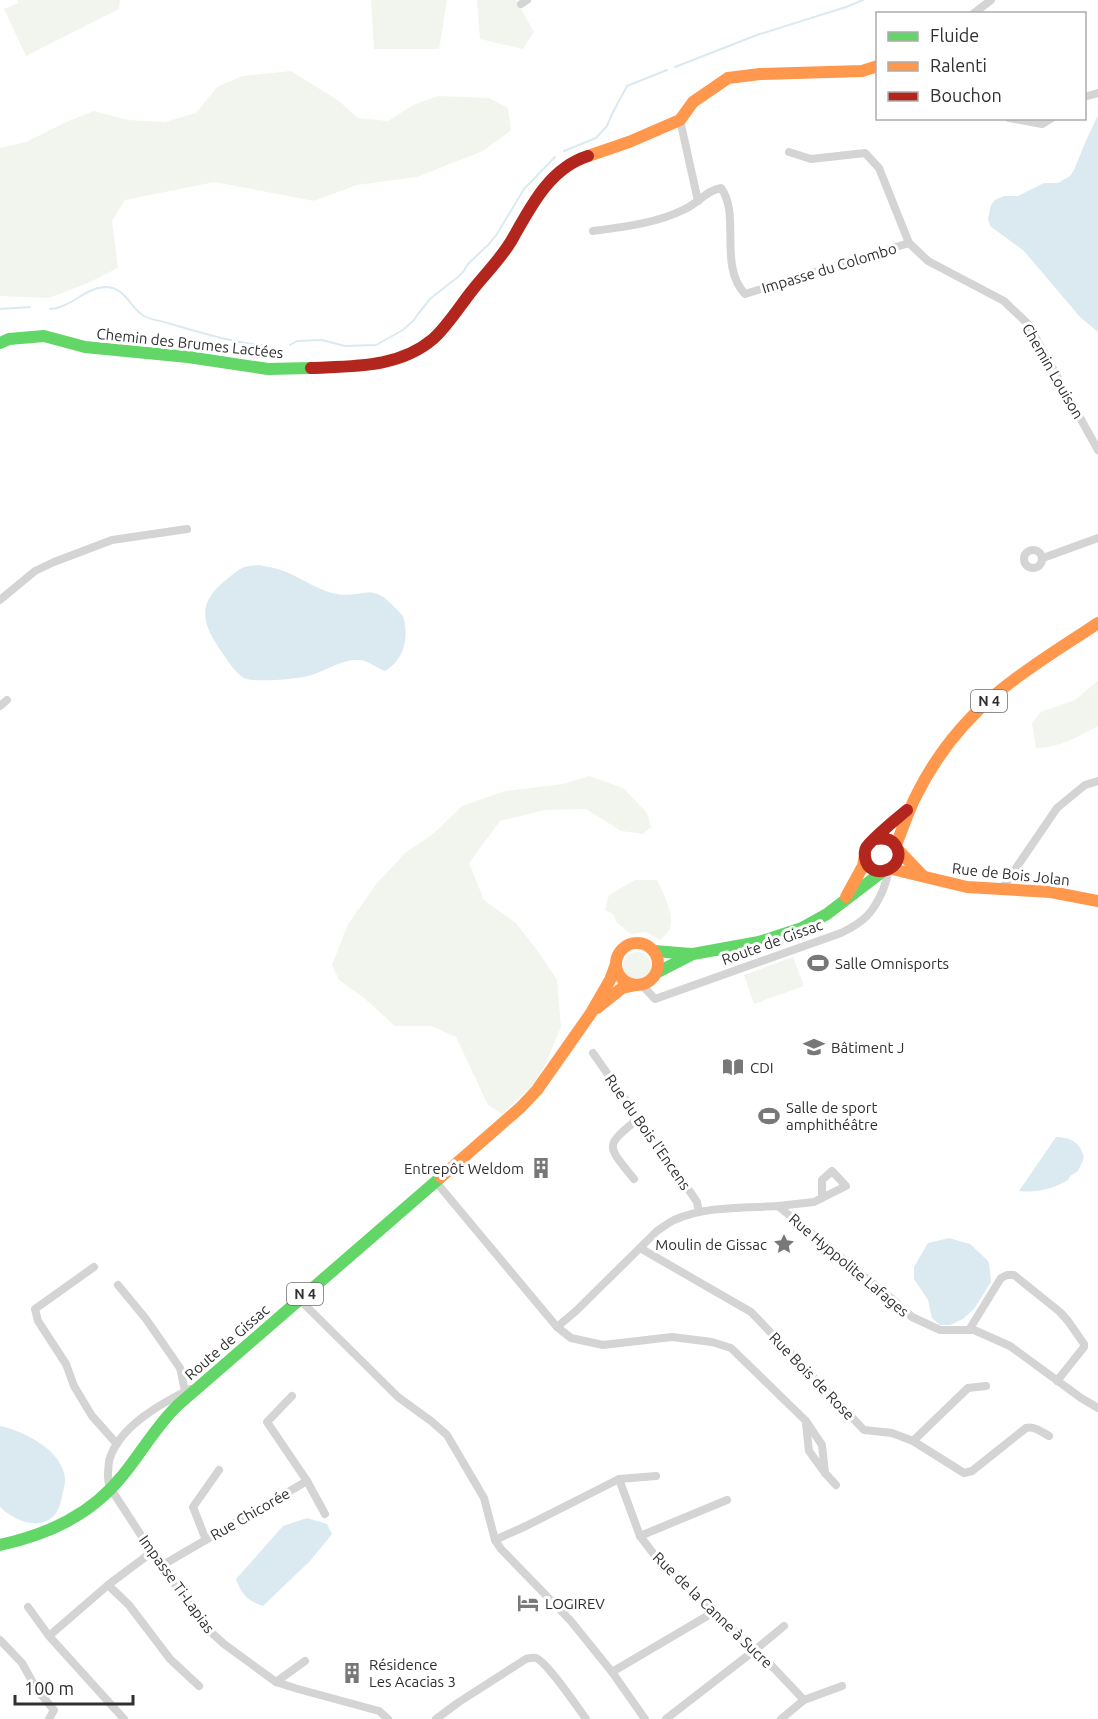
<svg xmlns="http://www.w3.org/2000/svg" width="1098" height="1719" font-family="Ubuntu,sans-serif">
<rect width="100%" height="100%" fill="#fff"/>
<g fill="#f2f5ed">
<polygon points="17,0 120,0 119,9 26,56 4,9 18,3"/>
<polygon points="371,0 447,0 439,49 374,49"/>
<polygon points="477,0 516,0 534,32 523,49 480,39"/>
<polygon points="291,71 339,101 358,118 388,121 413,105 438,96 489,98 508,108 511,130 483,151 417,177 357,185 314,201 215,182 125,200 112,221 118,268 88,283 49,298 0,296 0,148 26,142 64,123 94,111 128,120 165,122 196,113 217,87 242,76"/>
<path d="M 1098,681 L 1098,726 C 1078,737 1059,748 1036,748 L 1032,723 L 1041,712 L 1075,700 Z"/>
<polygon points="589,776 623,788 647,813 651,827 643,834 621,831 586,809 545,810 500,821 469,863 484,900 516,923 540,954 557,980 561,1027 539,1079 502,1114 488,1105 456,1037 431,1026 395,1026 364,998 339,980 332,965 348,924 377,883 406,852 433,834 462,806 505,791 563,784"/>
<path d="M 635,880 L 657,880 C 662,890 675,916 670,928 C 668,933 663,937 660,940 L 646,932 L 631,934 L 617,923 L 613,914 L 605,910 L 609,895 Z"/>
<circle cx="637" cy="966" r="14"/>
<polygon points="793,957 804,986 754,1004 744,975"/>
</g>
<g fill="#dbeaf1">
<polygon points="1097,117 1098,117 1098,332 1080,317 1024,251 990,226 988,219 991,205 995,200 1004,196 1018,196 1044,183 1058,183 1070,176 1074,170 1085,143"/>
<path d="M 259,565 C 271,567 284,570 295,576 C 309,583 321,591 337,594 C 350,597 364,591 374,593 C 385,595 395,608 403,616 C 409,637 405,659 385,671 C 374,667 368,659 356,660 C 340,660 324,672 308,676 C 296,679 254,683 244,678 C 235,673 229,662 223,654 C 202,624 195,604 227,579 C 241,568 241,566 259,565 Z"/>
<path d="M 1056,1137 C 1071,1137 1081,1143 1084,1158 L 1078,1171 L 1070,1176 L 1068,1180 C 1053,1189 1037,1193 1019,1191 Z"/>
<polygon points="949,1238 970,1244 987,1260 989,1263 991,1282 974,1309 963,1319 950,1325 940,1325 932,1318 928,1300 914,1279 914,1267 928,1243"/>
<path d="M 0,1426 C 24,1431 62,1450 65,1478 C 66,1483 63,1490 62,1496 C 57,1533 22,1528 0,1507 Z"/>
<path d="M 307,1518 L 327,1524 L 332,1534 L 310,1561 L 263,1606 C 248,1601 241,1594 236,1579 L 283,1526 Z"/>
</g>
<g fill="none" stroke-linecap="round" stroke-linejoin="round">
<g stroke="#dbeaf1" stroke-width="2">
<polyline points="675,67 757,35 846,7 863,0"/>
<polyline points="564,151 596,138 607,126 612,114 627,86 667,70"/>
<polyline points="0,309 30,307"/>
<path d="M 50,309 C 71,308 84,288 105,287 C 126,287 130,308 144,316 C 151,320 162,321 171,324 C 196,331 220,339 246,343 C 255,345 264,344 273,347"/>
<polyline points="290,345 297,341 322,340 345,346 376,345 403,330 414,320 418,314 431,298 458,277 463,272 468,264 489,244 497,234 524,189 555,157"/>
</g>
<g stroke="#d4d4d4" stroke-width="8">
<polyline points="521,4 527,0"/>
<polyline points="973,14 991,0"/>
<polyline points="1084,97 1098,93"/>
<polyline points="1009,118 1042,124 1052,118"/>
<polyline points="680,120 698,201"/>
<polyline points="789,152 811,159 865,153 879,168 909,243 928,261 1004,301 1028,324 1098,450"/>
<path d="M 593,231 C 624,227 658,223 685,209 C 698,203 707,190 721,188 C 741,215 718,265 745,294 L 909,243"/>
<circle cx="1033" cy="559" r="9"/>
<polyline points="1043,558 1098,538"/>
<polyline points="0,600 35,571 54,562 112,540 187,529"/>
<polyline points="0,706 7,700"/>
<polyline points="1001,890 1057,808 1085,785 1098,781"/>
<path d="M 641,984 L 655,999 L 841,933 C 864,922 873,913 883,890 C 885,883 888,878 888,871"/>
<polyline points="593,1053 693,1196 697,1202 699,1212"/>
<path d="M 634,1179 C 606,1144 604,1147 639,1118"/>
<path d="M 436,1182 L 557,1327 L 576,1311 L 657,1231 C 663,1227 668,1223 674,1220 C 705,1206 744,1208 778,1206 L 891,1298 L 912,1317 L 940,1330 L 974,1330 L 1010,1346 L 1081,1398 L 1098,1408"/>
<polyline points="778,1206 814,1202 846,1186 832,1171 822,1180 822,1198"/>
<path d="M 640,1248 L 751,1312 L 864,1430 L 892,1433 L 913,1441 L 964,1473 L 972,1471 L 1026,1428 C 1035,1426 1042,1432 1049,1436"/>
<polyline points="94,1267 35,1309 38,1321 66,1364 74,1386 92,1416 117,1444"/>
<polyline points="118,1285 146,1319 180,1368 185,1391"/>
<polyline points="299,1299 398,1397 431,1421 447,1435 484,1498 495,1540 501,1549 570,1620 612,1672 645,1719"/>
<polyline points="557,1327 571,1338 603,1345 672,1337 712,1342 731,1348 806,1421 822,1445 825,1473"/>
<polyline points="969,1330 1001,1278 1007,1275 1014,1275 1060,1312 1068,1321 1084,1344 1084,1347 1057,1381"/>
<path d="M 190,1389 C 162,1403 120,1426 110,1458 C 108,1462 109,1467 108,1472 C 108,1479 108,1483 111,1489 L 161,1566 L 212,1633 L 224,1644 L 276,1682 L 298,1689 L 379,1711 L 388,1719"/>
<polyline points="292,1396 267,1422 307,1481"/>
<polyline points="806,1424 809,1451 825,1473 836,1485"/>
<polyline points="913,1441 968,1388 986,1386"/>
<polyline points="619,1479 640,1536 659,1561 769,1663 804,1700"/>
<polyline points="640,1536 727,1500"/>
<polyline points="206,1540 193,1507 219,1470"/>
<polyline points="495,1540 526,1526 619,1479 656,1476"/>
<polyline points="161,1566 307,1481 325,1514"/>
<polyline points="108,1585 129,1605 170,1659 199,1686"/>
<polyline points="28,1607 49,1636 124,1719"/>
<polyline points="49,1636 108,1585 152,1552"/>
<polyline points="0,1640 22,1663 37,1690 54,1710 49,1719"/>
<polyline points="612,1672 714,1612"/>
<polyline points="276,1682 305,1661"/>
<path d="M 436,1719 L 459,1702 L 526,1659 C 530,1658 533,1657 536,1658 C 547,1662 578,1708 586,1719"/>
<polyline points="666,1719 755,1650 784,1626"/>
<polyline points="781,1719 804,1700 842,1686"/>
</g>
<g stroke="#63d668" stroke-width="12">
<polyline points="0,343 9,339 44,336 85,347 188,357 268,369 311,368"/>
<polyline points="654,951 691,954"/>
<polyline points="656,973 693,954 759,942 802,928 827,914 882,872"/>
<path d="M 0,1545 C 49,1534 91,1515 123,1475 C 142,1452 156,1426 178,1405 L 441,1177"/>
</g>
<g stroke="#ff974d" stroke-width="12">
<polyline points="588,156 629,142 680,120 693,102 728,78 760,74 862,71 878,66"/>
<path d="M 896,845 C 903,828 908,811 917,794 C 936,756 964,721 996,694 C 1028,667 1064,646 1098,623"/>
<polyline points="898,850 922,875"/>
<polyline points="892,869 967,887 1051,892 1098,901"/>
<polyline points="846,897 863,866 865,855"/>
<circle cx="637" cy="964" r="21"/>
<polyline points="597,1008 622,988 636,985"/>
<polyline points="441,1177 521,1107 537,1090 591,1013 610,980 616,964"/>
</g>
<g stroke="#b3261e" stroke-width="12">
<path d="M 311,368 C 353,366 399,368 433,339 C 446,328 460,306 471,292 C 484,275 502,258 513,238 C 531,206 550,168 588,156"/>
<path d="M 875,839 C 883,838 891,838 896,846 C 909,868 869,884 865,857 C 864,852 865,848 869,844 C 880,832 894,821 907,810"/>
</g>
</g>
<defs>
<symbol id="stadium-bare" viewBox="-9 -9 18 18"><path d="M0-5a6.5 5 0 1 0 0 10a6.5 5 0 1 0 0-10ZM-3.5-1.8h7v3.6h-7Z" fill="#787878" stroke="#fff" stroke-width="2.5" paint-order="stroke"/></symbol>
<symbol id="school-bare" viewBox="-9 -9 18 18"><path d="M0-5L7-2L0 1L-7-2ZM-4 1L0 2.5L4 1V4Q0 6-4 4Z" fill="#787878" stroke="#fff" stroke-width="2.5" paint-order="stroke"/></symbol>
<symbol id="library-bare" viewBox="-9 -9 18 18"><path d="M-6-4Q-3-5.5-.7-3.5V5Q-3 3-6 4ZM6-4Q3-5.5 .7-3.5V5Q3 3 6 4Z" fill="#787878" stroke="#fff" stroke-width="2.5" paint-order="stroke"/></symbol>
<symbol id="building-bare" viewBox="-9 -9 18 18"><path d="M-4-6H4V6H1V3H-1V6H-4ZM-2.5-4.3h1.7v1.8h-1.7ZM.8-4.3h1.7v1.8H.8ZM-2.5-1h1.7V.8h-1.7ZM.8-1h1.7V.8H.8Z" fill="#787878" stroke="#fff" stroke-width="2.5" paint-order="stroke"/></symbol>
<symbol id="sight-bare" viewBox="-9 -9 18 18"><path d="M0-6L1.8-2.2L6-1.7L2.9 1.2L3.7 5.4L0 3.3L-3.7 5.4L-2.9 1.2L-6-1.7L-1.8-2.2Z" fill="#787878" stroke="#fff" stroke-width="2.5" paint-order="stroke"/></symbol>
<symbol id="hotel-bare" viewBox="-9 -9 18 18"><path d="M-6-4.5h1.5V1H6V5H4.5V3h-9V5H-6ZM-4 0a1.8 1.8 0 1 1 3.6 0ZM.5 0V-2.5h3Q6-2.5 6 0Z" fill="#787878" stroke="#fff" stroke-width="2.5" paint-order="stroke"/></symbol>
</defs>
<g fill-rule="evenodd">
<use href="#stadium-bare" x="803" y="948" width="30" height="30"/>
<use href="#school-bare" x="799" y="1032" width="30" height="30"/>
<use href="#library-bare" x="718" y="1052" width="30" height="30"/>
<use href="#stadium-bare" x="754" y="1101" width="30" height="30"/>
<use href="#building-bare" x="526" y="1153" width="30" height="30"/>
<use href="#sight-bare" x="769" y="1229" width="30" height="30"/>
<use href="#hotel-bare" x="513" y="1588" width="30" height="30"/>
<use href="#building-bare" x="337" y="1658" width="30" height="30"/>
</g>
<g text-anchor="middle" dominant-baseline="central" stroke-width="6" stroke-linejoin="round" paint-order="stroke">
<g fill="#fff" stroke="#6e6e6e" stroke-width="1.5">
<rect x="971" y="690" width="36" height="22" rx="4.5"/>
<rect x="287" y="1283" width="36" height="22" rx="4.5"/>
</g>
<g font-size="14" font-weight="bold" fill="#303030">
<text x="989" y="701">N 4</text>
<text x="305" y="1294">N 4</text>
</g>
<g font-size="15" fill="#303030" stroke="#fff">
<text transform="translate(829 268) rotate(-17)">Impasse du Colombo</text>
<text transform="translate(190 343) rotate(6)">Chemin des Brumes Lactées</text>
<text transform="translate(1053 371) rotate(60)">Chemin Louison</text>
<text transform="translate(1011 874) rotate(6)">Rue de Bois Jolan</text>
<text transform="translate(772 942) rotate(-20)">Route de Gissac</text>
<text transform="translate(648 1132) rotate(55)">Rue du Bois l'Encens</text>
<text transform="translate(849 1265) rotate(40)">Rue Hyppolite Lafages</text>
<text transform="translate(227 1342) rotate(-41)">Route de Gissac</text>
<text transform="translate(812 1376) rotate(46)">Rue Bois de Rose</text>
<text transform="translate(250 1514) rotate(-30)">Rue Chicorée</text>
<text transform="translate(177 1584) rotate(54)">Impasse Ti-Lapias</text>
<text transform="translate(713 1610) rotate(44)">Rue de la Canne à Sucre</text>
</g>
<g font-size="15" fill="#303030" stroke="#fff" text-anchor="start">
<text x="835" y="963">Salle Omnisports</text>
<text x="831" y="1047">Bâtiment J</text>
<text x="750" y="1067">CDI</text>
<text x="786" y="1107">Salle de sport<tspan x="786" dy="17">amphithéâtre</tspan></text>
<text x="524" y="1168" text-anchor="end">Entrepôt Weldom</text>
<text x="767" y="1244" text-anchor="end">Moulin de Gissac</text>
<text x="545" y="1603">LOGIREV</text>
<text x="369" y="1664">Résidence<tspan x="369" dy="17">Les Acacias 3</tspan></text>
</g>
</g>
<rect x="876" y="12" width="210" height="108" fill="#ffffff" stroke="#acacac" stroke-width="1.5"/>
<rect x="888" y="32" width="30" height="9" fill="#63d668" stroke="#acacac" stroke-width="1.5"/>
<text x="930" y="42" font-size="18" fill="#303030">Fluide</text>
<rect x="888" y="62" width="30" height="9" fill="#ff974d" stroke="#acacac" stroke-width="1.5"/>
<text x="930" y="72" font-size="18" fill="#303030">Ralenti</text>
<rect x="888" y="92" width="30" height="9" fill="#b3261e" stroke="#acacac" stroke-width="1.5"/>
<text x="930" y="102" font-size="18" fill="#303030">Bouchon</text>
<path d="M15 1695v9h118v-9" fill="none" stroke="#303030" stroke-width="3"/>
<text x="24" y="1695" font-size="18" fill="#303030" stroke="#ffffff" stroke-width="4.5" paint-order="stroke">100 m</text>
</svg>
